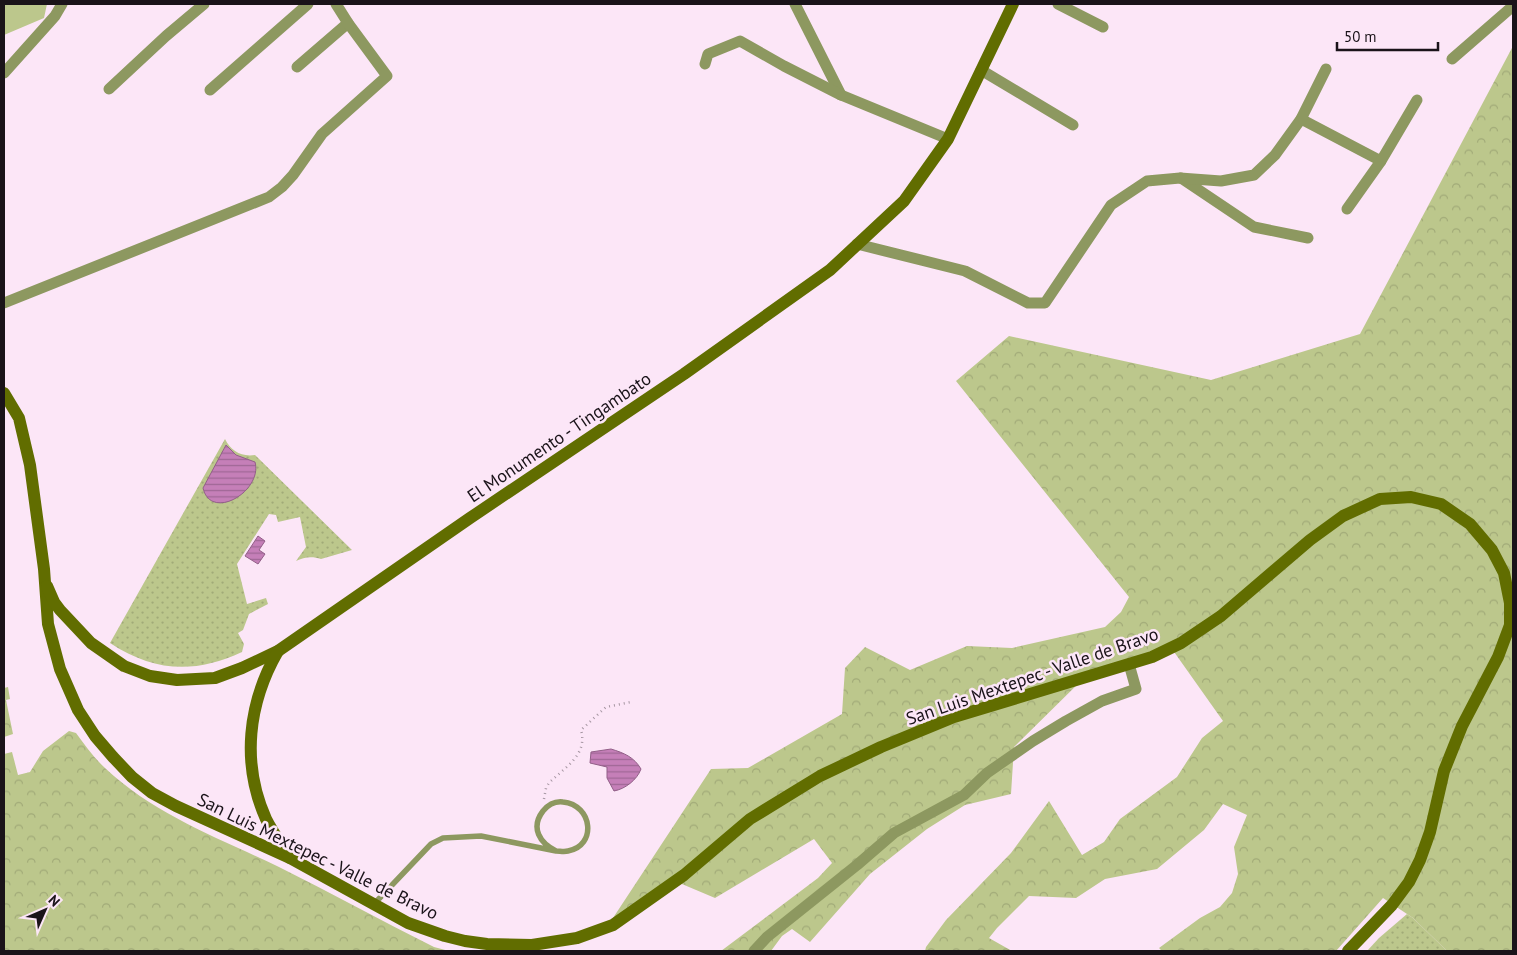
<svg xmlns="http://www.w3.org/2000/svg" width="1517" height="955" font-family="'PT Sans',sans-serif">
<defs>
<pattern id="grass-dots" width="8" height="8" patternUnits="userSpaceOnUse" patternTransform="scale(1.25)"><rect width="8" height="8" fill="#bcc78c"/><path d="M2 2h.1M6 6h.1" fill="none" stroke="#a1aa78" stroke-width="1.8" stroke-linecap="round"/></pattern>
<pattern id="forest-crowns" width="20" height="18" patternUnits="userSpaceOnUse" patternTransform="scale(1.25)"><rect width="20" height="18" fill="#bcc78c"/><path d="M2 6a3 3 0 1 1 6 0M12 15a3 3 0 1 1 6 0" fill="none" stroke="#a1aa78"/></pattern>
<pattern id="water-rules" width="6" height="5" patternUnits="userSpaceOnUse" patternTransform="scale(1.25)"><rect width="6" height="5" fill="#c57fb8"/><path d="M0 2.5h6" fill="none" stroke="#9f6795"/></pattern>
</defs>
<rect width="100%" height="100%" fill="#fce6f7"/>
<g fill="url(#grass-dots)">
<path d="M 225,439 C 231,451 241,457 255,455 L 352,550 L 321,559 C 312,556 304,557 296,561 L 306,547 L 300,517 L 278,522 L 276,515 L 269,514 L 237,564 L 247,604 L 266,598 L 268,604 L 249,614 L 243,630 L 238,633 L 244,644 L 242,652 C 195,674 154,672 110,643 Z"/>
<polygon points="1407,914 1413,918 1447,951 1367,951 1379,938"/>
</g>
<g fill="url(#forest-crowns)">
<polygon points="1513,46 1513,951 1447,951 1413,918 1383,898 1336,951 1162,951 1159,948 1200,918 1220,907 1232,893 1238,874 1234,847 1247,815 1223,804 1204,830 1157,869 1105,879 1076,898 1029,896 997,928 989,938 1012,951 925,951 926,947 946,920 1011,853 1049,801 1082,855 1104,842 1120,819 1177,777 1202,738 1223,721 1172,649 1088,674 1014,747 1011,794 965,805 927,829 870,874 810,942 792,929 782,936 771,951 721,951 818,878 832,863 814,839 715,898 670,879 611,921 711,769 748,768 842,714 845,668 865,647 910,670 967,646 1012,648 1105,627 1121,612 1129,597 956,381 1009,336 1211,380 1360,334"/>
<polygon points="8,687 10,699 6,700 13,734 4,737 4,688"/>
<path d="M 69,731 L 76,733 C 85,745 94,758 105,768 C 155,815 219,838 279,867 C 331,893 382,921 434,947 L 449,951 L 4,951 L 4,754 L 12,752 L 18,775 L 30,772 L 43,751 Z"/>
</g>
<polygon fill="#bcc78c" points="4,4 47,4 44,18 4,35"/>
<g fill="url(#water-rules)" stroke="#925f88">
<path d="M 226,445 L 236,455 L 255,462 C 263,491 211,522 203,488 Z"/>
<polygon points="258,536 265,541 259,550 265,554 258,564 245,556"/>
<path d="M 611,749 C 624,753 634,757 641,769 C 637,780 625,789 614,791 L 607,778 L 607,767 L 590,763 L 591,752 Z"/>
</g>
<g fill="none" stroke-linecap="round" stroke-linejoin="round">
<path stroke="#a797a3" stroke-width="2.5" stroke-dasharray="1 4" stroke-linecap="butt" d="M 544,799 L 546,788 L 549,783 C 565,767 588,755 581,730 L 606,707 L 631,702"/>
<path stroke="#8d9860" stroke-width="5.5" d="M 374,904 L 431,844 L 443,838 L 481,836 L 556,851 C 560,851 564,852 568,851 C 597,846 593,805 563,802 C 555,801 548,805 543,811 C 530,828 540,843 556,851"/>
<g stroke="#8d9860" stroke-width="11">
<polyline points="795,4 841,95"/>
<polyline points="1058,4 1103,27"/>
<polyline points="1452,59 1513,6"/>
<polyline points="705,64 708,54 740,41 784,66 841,95 948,139"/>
<polyline points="297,67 348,23"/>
<polyline points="981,70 1073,125"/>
<polyline points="4,73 55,16 62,4"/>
<polyline points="109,89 166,36 204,4"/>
<polyline points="210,90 308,4"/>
<polyline points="1301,119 1381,161"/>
<polyline points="1181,178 1254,227 1308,238"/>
<polyline points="1347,209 1381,161 1417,100"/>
<polyline points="857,244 965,271 1028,303 1045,303 1111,205 1147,181 1180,178 1221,181 1254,175 1275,155 1301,119 1326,69"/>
<polyline points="4,303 269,197 282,187 293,175 322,134 387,76 348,23 336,4"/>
<polyline points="754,951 767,937 857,865 894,833 964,795 987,773 1033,741 1066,721 1102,701 1136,689 1129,664"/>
</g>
<g stroke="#616d00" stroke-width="12">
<polyline points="4,393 19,418 30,465 44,569 48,624 60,669 78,710 95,736 113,757 132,777 152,793 176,806 290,858 408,923 445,936 465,941 487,944 532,945 577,938 613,925 684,875 750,819 820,776 881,747 954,717 1152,657 1181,643 1221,616 1310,540 1343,516 1380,499 1411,497 1441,504 1470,524 1492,550 1504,573 1510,603 1510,625 1498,657 1462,726 1444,771 1430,832 1420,860 1409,882 1392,905 1348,951"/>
<polyline points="47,586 54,602 60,610 91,643 124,666 150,676 177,680 215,678 242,668 278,651 470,518 684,374 830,270 904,201 948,139 1013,4"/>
<path d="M 278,651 C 248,703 241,763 266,819 C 273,833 282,845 290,858"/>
</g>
</g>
<g text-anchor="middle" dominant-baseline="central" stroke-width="5" stroke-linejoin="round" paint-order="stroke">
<g font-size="18" fill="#1a1319" stroke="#fce6f7">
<text transform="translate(559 437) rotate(-34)">El Monumento - Tingambato</text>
<text transform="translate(1032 676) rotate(-19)">San Luis Mextepec - Valle de Bravo</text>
<text transform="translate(318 856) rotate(26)">San Luis Mextepec - Valle de Bravo</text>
</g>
</g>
<rect width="1517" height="955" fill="none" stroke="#1a1319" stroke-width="10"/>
<g transform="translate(45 910) rotate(45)" stroke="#fce6f7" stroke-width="4" paint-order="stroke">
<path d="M0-4L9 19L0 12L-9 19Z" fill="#1a1319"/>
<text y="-8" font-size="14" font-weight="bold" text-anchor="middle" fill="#1a1319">N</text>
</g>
<path d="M1337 42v8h101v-8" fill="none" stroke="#1a1319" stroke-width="2.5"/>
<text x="1344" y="42" font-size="15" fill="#1a1319" stroke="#fce6f7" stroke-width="4" paint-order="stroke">50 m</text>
</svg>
